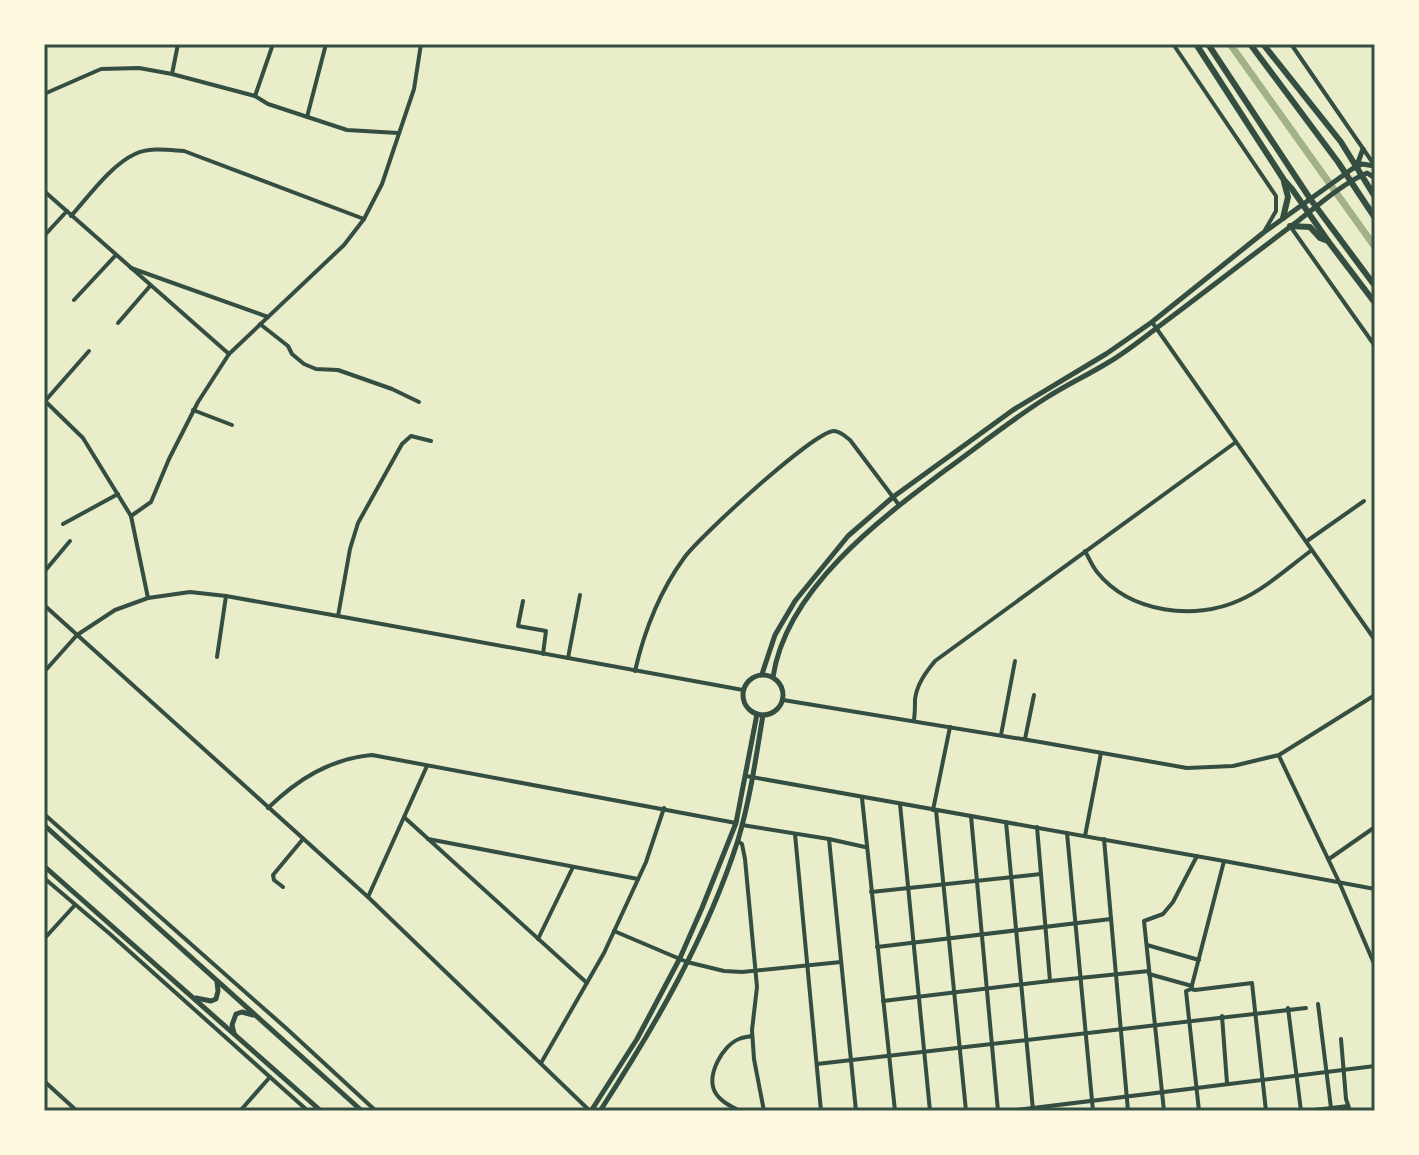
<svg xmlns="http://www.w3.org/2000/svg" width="1419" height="1155" font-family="'DejaVu Sans',sans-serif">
<rect width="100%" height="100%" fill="#e9edc9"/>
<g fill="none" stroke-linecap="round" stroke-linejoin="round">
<polyline stroke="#a3b18a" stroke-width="7" points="1230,44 1375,247"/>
<g stroke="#344e41" stroke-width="4">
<polyline points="1173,44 1276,196 1276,211 1265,230"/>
<polyline points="172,74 178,44"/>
<polyline points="255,96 273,44"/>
<polyline points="307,117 326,44"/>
<polyline points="44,191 229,354"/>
<path d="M 71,216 C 89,196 111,165 135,154 C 150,147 168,150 184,151 L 364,219"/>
<polyline points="1290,226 1375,346"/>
<polyline points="44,236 67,211"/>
<polyline points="131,268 268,317"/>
<polyline points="74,300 116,255"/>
<polyline points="1152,322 1375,640"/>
<polyline points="118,323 150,286"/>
<polyline points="260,324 288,346 292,354 304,364 316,369 338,370 392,389 419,402"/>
<polyline points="44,400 83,438 131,516"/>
<polyline points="45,401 89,351"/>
<polyline points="193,410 232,425"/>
<polyline points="63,524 118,494"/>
<polyline points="1307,541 1364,501"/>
<path d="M 1085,551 C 1089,558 1092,566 1097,572 C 1130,613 1195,621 1240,600 C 1265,589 1290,566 1312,550"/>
<polyline points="44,572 70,541"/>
<polyline points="523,601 518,626 546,631 543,654"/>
<polyline points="338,616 350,549 358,523 402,444 411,436 431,441"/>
<polyline points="217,657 226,596"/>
<polyline points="568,658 580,595"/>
<path d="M 635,671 C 644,632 660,591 684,558 C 698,538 814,431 834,431 C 840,431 845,436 850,440 L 899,505"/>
<polyline points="783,700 1040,742 1187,768 1233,766 1279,755 1375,695"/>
<path d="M 914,720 C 915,713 915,706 915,699 C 917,684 926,672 935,661 L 1236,442"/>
<polyline points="1001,735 1015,661"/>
<polyline points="1025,739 1034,695"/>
<polyline points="1279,756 1340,884"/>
<polyline points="862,798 895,1111"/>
<polyline points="900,804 930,1111"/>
<path d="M 268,808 C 298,779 330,759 372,755 L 736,823"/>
<polyline points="933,810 950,727"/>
<polyline points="936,810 966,1111"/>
<polyline points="44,814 287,1029 376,1111"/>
<polyline points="971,816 998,1111"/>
<polyline points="404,817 587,983"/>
<polyline points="1006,822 1033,1110"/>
<polyline points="742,825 829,839 865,847"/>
<polyline points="1037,827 1050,981"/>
<polyline points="1067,833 1093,1111"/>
<polyline points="795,834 821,1111"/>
<polyline points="1085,836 1101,753"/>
<polyline points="428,839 638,879"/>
<polyline points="829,839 856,1111"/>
<polyline points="1104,839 1128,1111"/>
<polyline points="1329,859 1375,827"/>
<polyline points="44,878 110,934 308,1111"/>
<polyline points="283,887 274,880 273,875 303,839"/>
<polyline points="871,892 1041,874"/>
<polyline points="368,897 427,766"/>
<polyline points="614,931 687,962 724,971 742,972 841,962"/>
<polyline points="44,939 75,905"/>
<polyline points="538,939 573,867"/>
<polyline points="1147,945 1199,960"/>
<polyline points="877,947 1111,919"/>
<polyline points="1149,974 1192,986"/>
<polyline points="1191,989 1195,990 1252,983 1266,1111"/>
<polyline points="883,1001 1050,981 1149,971"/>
<polyline points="1318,1004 1331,1108"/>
<polyline points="1288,1008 1301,1111"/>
<polyline points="1222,1016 1227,1083"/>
<polyline points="1341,1039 1346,1099 1350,1111"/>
<polyline points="541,1063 604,953 646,862 664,808"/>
<polyline points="817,1064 1306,1008"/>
<polyline points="44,1081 77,1111"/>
<polyline points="240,1111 270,1077"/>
<path d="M 740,1111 C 730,1106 720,1101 715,1092 C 706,1075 723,1045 739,1039 C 743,1037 748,1037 752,1036"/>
<polyline points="1009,1111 1375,1066"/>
<polyline points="1164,1111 1144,921 1163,914 1173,902 1197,856"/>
<polyline points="1199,1111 1186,991 1191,989 1224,861"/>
<polyline points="1306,1111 1348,1106"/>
</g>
<g stroke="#344e41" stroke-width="4">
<polyline points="1291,44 1375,166"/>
<polyline points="44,94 101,69 139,68 172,74 255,96 268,104 347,130 398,133"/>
<polyline points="148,598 131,516 151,502 169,459 198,402 229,354 344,245 364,219 382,184 414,89 421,44"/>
<polyline points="44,605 368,897 590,1111"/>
<polyline points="44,672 77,635 115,610 148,598 190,592 226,596 338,616 743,690"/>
<polyline points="746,776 1224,861 1375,889"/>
<polyline points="738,841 742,844 745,859 757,987 752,1030 754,1059 764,1111"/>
<polyline points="1340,884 1375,966"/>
</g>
<g stroke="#344e41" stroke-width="5">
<polyline points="1357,165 1363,149"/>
<polyline points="762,674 775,635 795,601 848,536 893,497 1013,410 1106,354 1152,322 1263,233 1352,169 1362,164 1375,166"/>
<circle cx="763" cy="695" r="20"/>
<path d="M 773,677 C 786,589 880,519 947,469 C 980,445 1011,420 1046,398 C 1066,385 1088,375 1109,362 C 1126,352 1142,339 1158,327 C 1205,292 1251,256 1298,221 C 1317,206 1345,182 1367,173 L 1375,178"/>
<polyline points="44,825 362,1111"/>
<polyline points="44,866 321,1111"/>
<polyline points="196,998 211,1001 216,999 218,991 217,982"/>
<polyline points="234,1033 232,1025 236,1014 242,1012 253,1015"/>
<polyline points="591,1111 637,1039 680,958 702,908 736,823 757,714"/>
<path d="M 600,1111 C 655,1026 707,937 738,840 C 750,800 756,757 763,715"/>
</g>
<g stroke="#344e41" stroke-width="6">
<polyline points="1196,44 1284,180 1292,189 1328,241 1375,303"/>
<polyline points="1208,44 1311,200 1375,286"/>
<polyline points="1250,44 1338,162 1375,218"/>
<polyline points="1263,44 1341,142 1375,197"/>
<polyline points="1283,218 1288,197 1284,182"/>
<polyline points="1290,226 1310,227 1320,238 1328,241"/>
</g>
</g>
<rect width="1419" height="1155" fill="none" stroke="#fefae0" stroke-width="92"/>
<rect x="46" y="46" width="1327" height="1063" fill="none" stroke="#344e41" stroke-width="3"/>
</svg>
